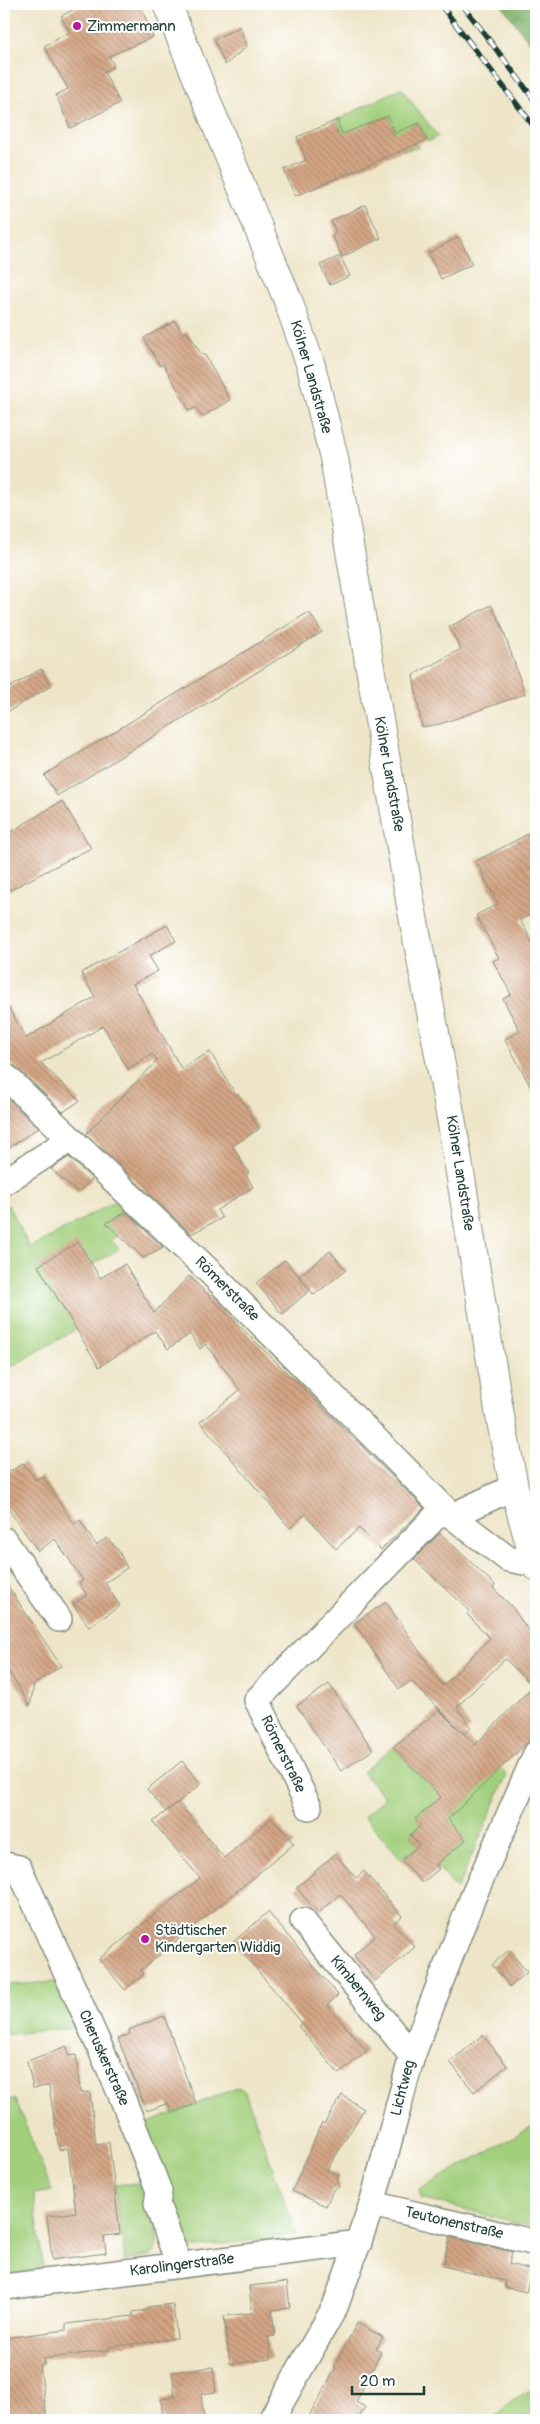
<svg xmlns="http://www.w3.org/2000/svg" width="540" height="2424" font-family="Pangolin,sans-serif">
<defs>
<pattern id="forest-crowns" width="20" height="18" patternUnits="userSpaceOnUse" patternTransform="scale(1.25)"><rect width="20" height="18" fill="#81b26c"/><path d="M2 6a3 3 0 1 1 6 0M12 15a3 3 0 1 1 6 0" fill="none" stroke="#69925a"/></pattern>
<pattern id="building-back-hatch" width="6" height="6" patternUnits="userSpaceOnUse" patternTransform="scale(1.25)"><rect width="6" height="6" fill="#d4a685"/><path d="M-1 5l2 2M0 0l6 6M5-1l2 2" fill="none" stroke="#ab886e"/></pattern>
</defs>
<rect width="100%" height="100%" fill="#fff"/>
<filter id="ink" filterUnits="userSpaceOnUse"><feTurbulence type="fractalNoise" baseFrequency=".02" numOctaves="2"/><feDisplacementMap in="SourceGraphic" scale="10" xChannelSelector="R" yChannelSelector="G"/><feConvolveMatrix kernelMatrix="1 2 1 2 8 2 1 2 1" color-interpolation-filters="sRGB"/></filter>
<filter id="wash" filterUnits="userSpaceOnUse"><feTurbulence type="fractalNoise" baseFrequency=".0096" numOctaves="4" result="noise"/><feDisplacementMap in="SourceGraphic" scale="20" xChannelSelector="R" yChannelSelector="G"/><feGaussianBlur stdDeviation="1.12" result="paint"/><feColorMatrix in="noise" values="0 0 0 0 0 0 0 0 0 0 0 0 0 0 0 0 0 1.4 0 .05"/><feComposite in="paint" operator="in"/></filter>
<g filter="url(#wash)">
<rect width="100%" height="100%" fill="#eee5c8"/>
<g fill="#a2cf7c" stroke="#608658">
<polygon points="401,88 438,136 428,142 418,123 409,127 418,147 403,151 388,116 368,124 350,153 337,120"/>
<polygon points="116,1201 125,1212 107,1223 118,1234 111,1240 119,1249 92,1265 104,1313 4,1371 4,1207 8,1205 30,1248"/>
<polygon points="393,1747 419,1774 500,1768 507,1775 457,1889 436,1865 465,1840 434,1803 416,1818 421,1825 410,1835 419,1845 402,1860 364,1816 385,1798 362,1772"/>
<polygon points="58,1982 75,2027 4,2035 4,1985"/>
<polygon points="239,2087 245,2092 297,2235 190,2248 187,2245 141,2126"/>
<polygon points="15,2099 52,2191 34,2194 43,2270 4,2275 4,2100"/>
<polygon points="536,2124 536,2228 421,2198 419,2190"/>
<path d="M 138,2183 C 145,2200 168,2242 151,2256 L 125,2261 L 115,2185 Z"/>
<polygon points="536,2387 536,2420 492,2420 510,2402"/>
</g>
<polygon fill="url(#forest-crowns)" stroke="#507850" points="501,4 536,4 536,51"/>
<g id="blocks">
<g fill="url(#building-back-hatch)">
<polygon points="84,4 140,4 153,37 109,56 114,66 104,72 120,103 70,128 56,95 68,89 44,46 70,32 61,16"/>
<polygon points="240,27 247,46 225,65 214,39"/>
<polygon points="388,116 395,133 419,123 427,140 295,196 284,170 306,160 297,137 337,120 342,134"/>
<polygon points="365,205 381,238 342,257 332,235 336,233 331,221"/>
<polygon points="459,237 472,264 441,279 428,253"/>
<polygon points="340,256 350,276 330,285 320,265"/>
<polygon points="175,321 183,334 187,331 201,354 205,355 230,400 202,417 196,407 190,411 163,364 160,366 144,338"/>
<polygon points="491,605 501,624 525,694 440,724 422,727 413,675 461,649 449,627"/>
<polygon points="309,612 322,632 57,796 44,775"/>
<polygon points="41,669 51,686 4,714 4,691"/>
<polygon points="62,801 91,848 4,893 4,836"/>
<polygon points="536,830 536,912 520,920 536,949 536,1097 505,1039 520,1031 503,999 511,994 493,961 499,958 476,915 498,904 476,861"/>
<polygon points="167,925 176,941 149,956 158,971 133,984 181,1068 210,1052 236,1095 238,1094 259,1129 232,1146 249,1173 246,1175 253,1187 217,1210 222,1218 191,1234 120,1166 113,1157 112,1158 86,1134 158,1060 152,1054 128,1069 103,1026 41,1063 80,1101 63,1112 14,1065 4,1061 4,1000 26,1038 95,997 81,973"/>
<polygon points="4,1095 38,1128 4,1151"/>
<polygon points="69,1157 92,1179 78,1193 51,1169"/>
<polygon points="126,1212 163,1247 143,1258 106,1223"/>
<polygon points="78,1242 100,1278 125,1264 154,1313 189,1276 424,1508 381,1550 359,1528 336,1549 305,1514 290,1528 200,1422 240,1390 206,1344 200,1349 190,1334 168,1349 155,1331 99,1367 38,1266"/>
<polygon points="330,1251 346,1270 314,1295 299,1276"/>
<polygon points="285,1260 310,1290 282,1314 256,1283"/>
<polygon points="24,1463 35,1480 42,1476 74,1524 80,1520 96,1545 107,1538 119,1551 127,1568 105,1583 120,1606 89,1627 73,1604 87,1595 79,1583 83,1580 55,1539 38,1551 4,1503 4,1475"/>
<polygon points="440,1533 495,1585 493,1588 512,1607 526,1627 536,1637 536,1734 448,1819 466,1840 436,1865 439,1869 422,1883 402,1860 419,1845 410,1835 421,1825 415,1819 441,1797 393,1747 439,1710 475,1745 533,1686 505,1659 457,1707 471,1728 464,1734 411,1681 399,1689 354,1623 386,1602 443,1686 490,1638 467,1614 470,1611 414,1559"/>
<polygon points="4,1580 61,1666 34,1684 30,1706 4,1664"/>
<polygon points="329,1684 373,1750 341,1771 297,1706"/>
<polygon points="182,1761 201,1784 166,1812 147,1789"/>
<polygon points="178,1802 224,1858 272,1818 294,1844 141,1970 144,1974 125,1990 99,1959 200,1878 153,1822"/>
<polygon points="335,1854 356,1878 364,1871 402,1916 394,1923 415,1947 375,1981 354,1955 375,1936 340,1894 318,1913 296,1888"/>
<polygon points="268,1912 338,1995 327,2005 367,2051 339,2074 298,2026 302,2023 233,1942"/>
<polygon points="509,1950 527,1972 510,1987 492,1965"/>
<polygon points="164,2016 196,2104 172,2113 168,2103 147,2111 118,2039 130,2034 129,2030"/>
<polygon points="483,2035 507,2066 474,2092 450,2062"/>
<polygon points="67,2046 68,2056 76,2055 80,2093 90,2092 96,2144 109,2142 120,2234 104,2236 106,2253 52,2260 47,2216 76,2212 68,2148 59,2150 49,2086 33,2088 27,2061"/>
<polygon points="342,2095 364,2109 327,2170 339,2175 337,2181 339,2187 333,2190 326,2206 292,2191 322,2122 324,2124"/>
<polygon points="450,2237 512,2252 509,2264 532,2270 526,2292 504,2287 505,2281 443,2266"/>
<polygon points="287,2282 290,2308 272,2310 275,2336 268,2337 271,2359 230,2364 224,2316 252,2313 249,2286"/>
<polygon points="173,2304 177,2338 109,2347 109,2350 43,2359 44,2365 40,2365 47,2420 4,2420 4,2392 7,2392 4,2338 66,2330 66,2324 133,2316 133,2312 147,2310 147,2307"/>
<polygon points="357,2323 383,2337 376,2349 381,2352 356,2402 365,2407 358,2420 307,2420 336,2368 334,2367"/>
<polygon points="213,2367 216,2392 201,2394 204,2420 163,2420 161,2399 175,2397 172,2372"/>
</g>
</g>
</g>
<g filter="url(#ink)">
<use href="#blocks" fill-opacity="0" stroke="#86917e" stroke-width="1"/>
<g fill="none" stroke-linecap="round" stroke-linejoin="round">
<defs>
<g id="street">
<polyline points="4,1075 212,1274 452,1516 508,1559 535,1564"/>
<polyline points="4,1182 71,1139"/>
<polyline points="452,1516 514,1487"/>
<polyline points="4,1540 59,1619"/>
<polyline points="309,1807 257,1700 444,1508"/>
<polyline points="4,1865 19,1868 120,2092 159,2191 157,2204 179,2265"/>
<polyline points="303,1921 412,2056"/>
<polyline points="372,2204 536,2243"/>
<polyline points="4,2287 359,2243"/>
<polyline points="271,2420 335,2307 372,2204 412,2056 473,1897 536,1754"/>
</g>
<polyline id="secondary" points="167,4 287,298 311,366 334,458 411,906 451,1118 500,1416 514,1487 536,1566"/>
</defs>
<use href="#street" stroke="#86917e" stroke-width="28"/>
<use href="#secondary" stroke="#86917e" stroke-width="30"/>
<use href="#street" stroke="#fff" stroke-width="25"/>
<use href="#secondary" stroke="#fff" stroke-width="28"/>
<defs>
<g id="rail">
<polyline points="440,4 536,129"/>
<polyline points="462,4 536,102"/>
</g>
</defs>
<use href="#rail" stroke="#1f3d34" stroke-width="5.5"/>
<use href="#rail" stroke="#fff" stroke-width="4" stroke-dasharray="11" stroke-linecap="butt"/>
</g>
</g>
<g fill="#b5179e" stroke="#fff" stroke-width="2">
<circle cx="77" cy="26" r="5"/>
<circle cx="145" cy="1939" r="5"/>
</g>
<g text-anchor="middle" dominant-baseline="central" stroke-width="4" stroke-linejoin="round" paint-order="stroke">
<g font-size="15" fill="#1f3d34" stroke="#fff" text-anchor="start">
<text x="87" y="26">Zimmermann</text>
<text x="155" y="1930">Städtischer<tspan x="155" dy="17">Kindergarten Widdig</tspan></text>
</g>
<g font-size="15" fill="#1f3d34" stroke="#fff">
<text transform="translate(311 377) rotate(74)">Kölner Landstraße</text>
<text transform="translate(389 774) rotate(80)">Kölner Landstraße</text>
<text transform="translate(460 1173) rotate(81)">Kölner Landstraße</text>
<text transform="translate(227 1289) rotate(45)">Römerstraße</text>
<text transform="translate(283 1754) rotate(64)">Römerstraße</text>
<text transform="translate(358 1988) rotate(51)">Kimbernweg</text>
<text transform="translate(104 2058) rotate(66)">Cheruskerstraße</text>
<text transform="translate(403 2088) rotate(-75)">Lichtweg</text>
<text transform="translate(454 2223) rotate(13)">Teutonenstraße</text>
<text transform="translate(182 2265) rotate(-7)">Karolingerstraße</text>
</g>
</g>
<rect width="540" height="2424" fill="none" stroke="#fff" stroke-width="20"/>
<path d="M352 2386v8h72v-8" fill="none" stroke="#1f3d34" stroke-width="2.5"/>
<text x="360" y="2386" font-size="15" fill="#1f3d34" stroke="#ffffff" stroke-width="4" paint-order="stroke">20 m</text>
</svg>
